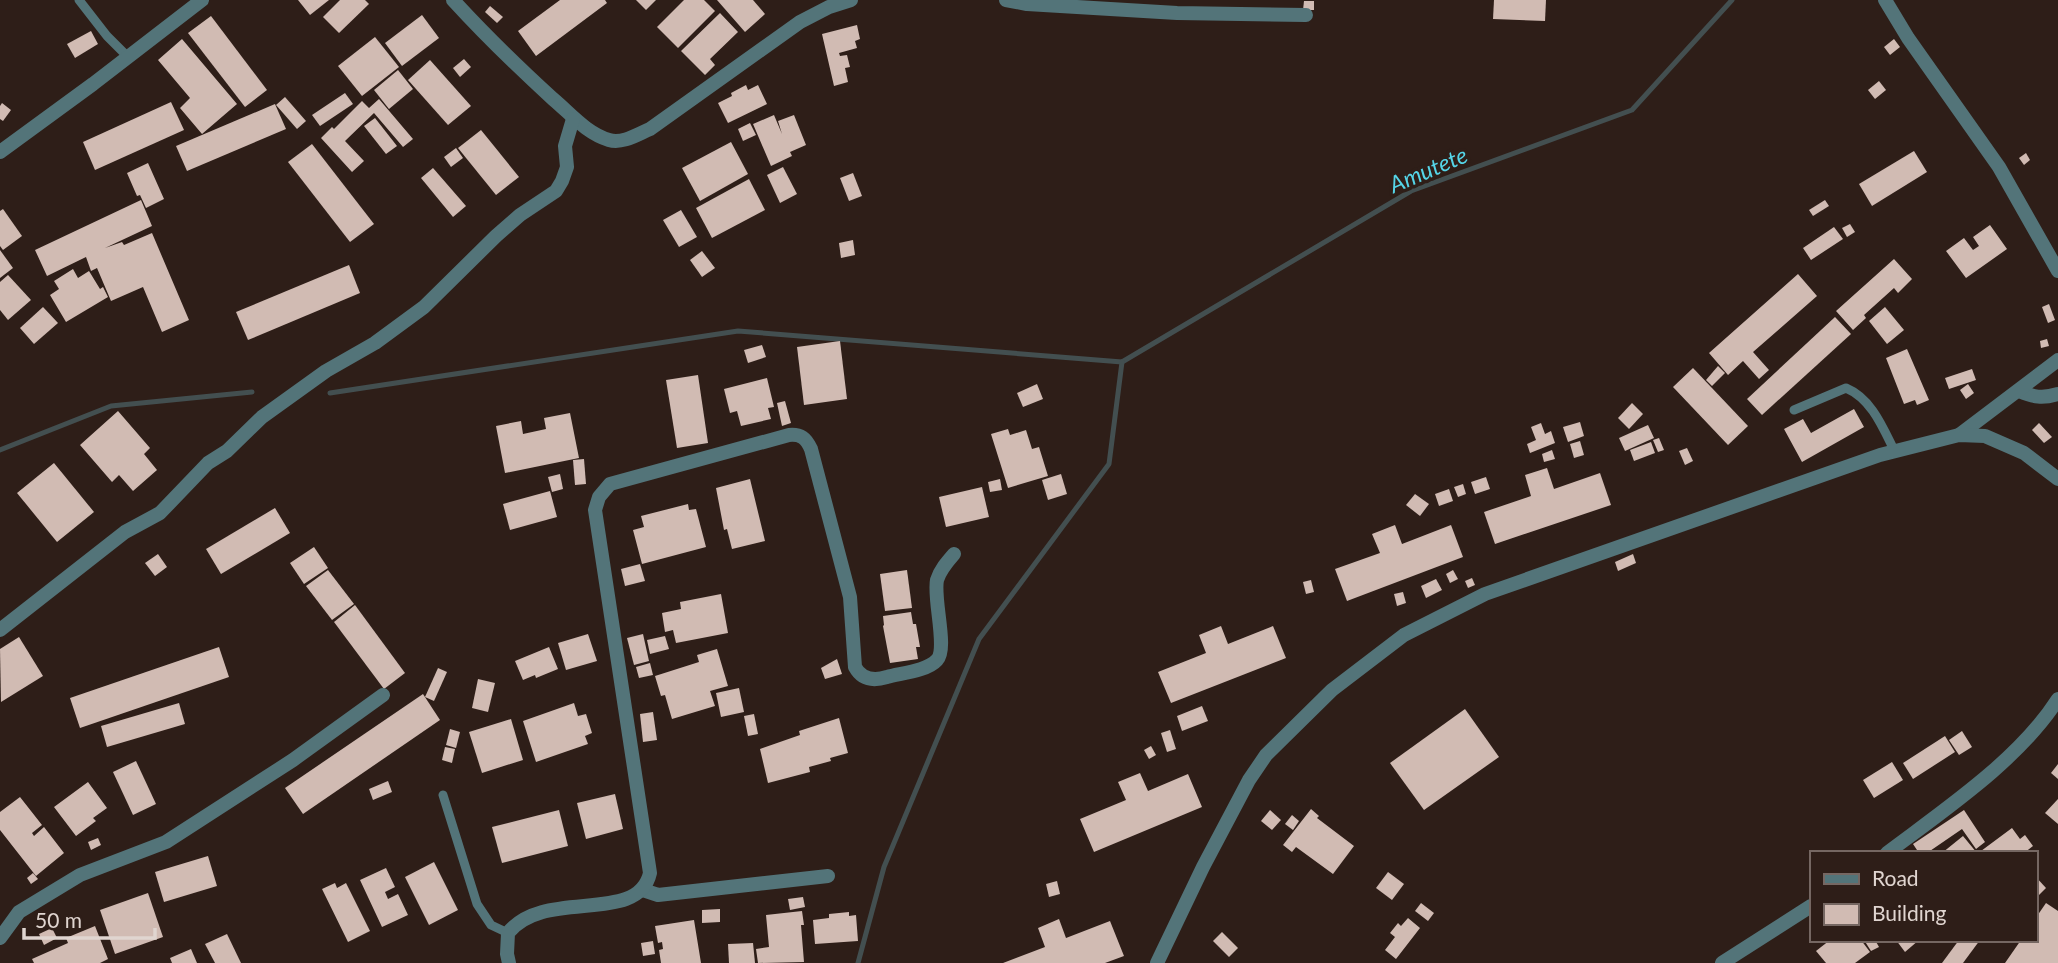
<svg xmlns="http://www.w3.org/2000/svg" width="2058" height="963" font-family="Lato,sans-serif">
<rect width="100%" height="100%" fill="#2e1e18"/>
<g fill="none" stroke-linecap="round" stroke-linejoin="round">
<g stroke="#434f50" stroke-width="5">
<polyline points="1122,362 1411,191 1632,110 1732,0"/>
<polyline points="330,393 738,331 1122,362"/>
<polyline points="0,450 111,406 252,392"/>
<polyline points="858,963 884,867 979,639 1109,464 1122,362"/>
</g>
</g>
<g fill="#d1bbb3">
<polygon points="298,0 329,0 310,15"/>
<polygon points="340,0 365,0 369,4 339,33 323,17"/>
<polygon points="560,0 605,0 607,3 536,56 518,31"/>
<polygon points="636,0 656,0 646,10"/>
<polygon points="684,0 704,0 715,11 678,48 657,27"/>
<polygon points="717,0 753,0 765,14 745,32"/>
<polygon points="1494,0 1546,0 1545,21 1493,19"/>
<polygon points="1304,1 1314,1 1314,10 1303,10"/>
<polygon points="490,6 503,17 497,23 485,12"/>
<polygon points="720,13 738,32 710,59 715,65 705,75 681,51"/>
<polygon points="422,15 439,38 402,66 385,43"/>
<polygon points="211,16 267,90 245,107 188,33"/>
<polygon points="857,25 860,39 855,41 857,48 839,53 840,56 847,55 850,67 845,68 848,82 834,86 822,34"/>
<polygon points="91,31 98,44 75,58 67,44"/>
<polygon points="375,37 399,67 362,96 338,66"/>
<polygon points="182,39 237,104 202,134 180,108 190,98 158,60"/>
<polygon points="1894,39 1900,47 1890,55 1884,47"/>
<polygon points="464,59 471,67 460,77 453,68"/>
<polygon points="430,60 471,106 448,125 408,80"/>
<polygon points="398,70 413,89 389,109 374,90"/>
<polygon points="1879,81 1886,90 1875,99 1868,90"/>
<polygon points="746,85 748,90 758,85 767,104 728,123 718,103 732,96 731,93"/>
<polygon points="345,93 353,104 320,126 312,115"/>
<polygon points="285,97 306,121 297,129 276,105"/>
<polygon points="379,99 413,139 403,147 374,113 345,141 364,161 352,172 321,138 332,127 334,129 362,101 369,108"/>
<polygon points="171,102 184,130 95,170 83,142"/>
<polygon points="2,103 11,110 3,121 0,119 0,106"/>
<polygon points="275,104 286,129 187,171 176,146"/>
<polygon points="774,115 782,134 778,121 794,115 806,145 790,152 792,156 771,166 753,124"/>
<polygon points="375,118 397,146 386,154 364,126"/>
<polygon points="750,123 756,135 743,141 738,129"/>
<polygon points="481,130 519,177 496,195 458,148"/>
<polygon points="731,142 748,174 700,201 682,168"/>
<polygon points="312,144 374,224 350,242 288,162"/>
<polygon points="456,148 463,158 451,167 444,157"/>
<polygon points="1914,151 1927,172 1872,206 1859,184"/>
<polygon points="2026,153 2030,160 2024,165 2019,158"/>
<polygon points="148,163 164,199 146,208 140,195 137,196 127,173"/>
<polygon points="783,167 797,194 780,203 767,175"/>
<polygon points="433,168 466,206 453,217 421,178"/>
<polygon points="853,173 862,196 849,201 840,178"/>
<polygon points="749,179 765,210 712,238 696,208"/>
<polygon points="141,200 152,226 105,248 122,242 124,245 152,233 189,320 162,332 143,287 111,301 97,268 91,271 86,257 47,276 35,250"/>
<polygon points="1825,200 1829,206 1813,216 1809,210"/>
<polygon points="3,209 22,236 3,250 0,246 0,211"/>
<polygon points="681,210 697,237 679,247 663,220"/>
<polygon points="1850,224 1855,232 1847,237 1842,228"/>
<polygon points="1990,225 2007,249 1966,278 1946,251 1964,238 1973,250 1979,246 1973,237"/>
<polygon points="1834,227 1843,239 1811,260 1803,248"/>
<polygon points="853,240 855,255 841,258 839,243"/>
<polygon points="0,250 13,268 0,278"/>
<polygon points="702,251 715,268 702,277 690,260"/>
<polygon points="1894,259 1912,279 1898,293 1894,288 1864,315 1866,318 1853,330 1836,311"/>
<polygon points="349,265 360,293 248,340 236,312"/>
<polygon points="73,269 78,278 89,271 100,289 103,287 108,297 66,322 50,295 59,289 54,281"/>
<polygon points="1798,274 1817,296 1753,352 1769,370 1759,379 1743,361 1728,375 1709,353"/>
<polygon points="8,275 31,300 8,320 0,310 0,282"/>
<polygon points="2049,304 2055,320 2048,323 2042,307"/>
<polygon points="43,307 58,323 34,344 20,328"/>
<polygon points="1885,307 1904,330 1887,344 1869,321"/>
<polygon points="1835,317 1851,334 1762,415 1747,399"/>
<polygon points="2047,339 2049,346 2041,348 2040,341"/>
<polygon points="840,341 847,399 804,405 797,347"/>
<polygon points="762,345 766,357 748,363 744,350"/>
<polygon points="1907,349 1929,400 1917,405 1915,400 1904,404 1886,358"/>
<polygon points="1718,366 1725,373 1712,386 1706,380"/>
<polygon points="1693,368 1748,426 1728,445 1673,387"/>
<polygon points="1972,369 1976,380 1949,389 1945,378"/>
<polygon points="698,375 708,443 677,448 666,380"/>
<polygon points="767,378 774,407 768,408 771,419 741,426 737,411 730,413 724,389"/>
<polygon points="1037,384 1043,399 1023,407 1017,393"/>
<polygon points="1968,384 1974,393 1966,399 1960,390"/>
<polygon points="785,401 791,423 782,426 777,403"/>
<polygon points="1632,403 1643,414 1629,429 1618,418"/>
<polygon points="1854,409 1864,427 1802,462 1784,429 1803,419 1811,433"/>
<polygon points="118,411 150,448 144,454 157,470 133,491 119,475 112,482 80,445"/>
<polygon points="570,413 579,458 505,473 496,426 521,421 523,434 546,429 544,418"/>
<polygon points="1580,422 1584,436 1568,442 1563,427"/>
<polygon points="1541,423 1545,434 1551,431 1555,443 1530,453 1527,444 1536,440 1531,427"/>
<polygon points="2039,423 2052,437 2044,443 2032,430"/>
<polygon points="1648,425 1654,438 1625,451 1619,438"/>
<polygon points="1008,429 1010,435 1026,430 1032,449 1039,447 1048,476 1008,488 991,434"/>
<polygon points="1659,438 1664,450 1658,452 1653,440"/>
<polygon points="1580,441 1584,455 1574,458 1570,444"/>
<polygon points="1651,442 1655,453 1634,461 1630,450"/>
<polygon points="1687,448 1693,461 1685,465 1679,451"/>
<polygon points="1552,450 1555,459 1544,462 1542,454"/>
<polygon points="584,459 586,484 575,485 573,460"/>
<polygon points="54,463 94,512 57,542 17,493"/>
<polygon points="1547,468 1554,489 1600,473 1611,505 1495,544 1484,512 1531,496 1525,475"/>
<polygon points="560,474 563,489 552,492 548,477"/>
<polygon points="1061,474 1067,494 1048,500 1042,480"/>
<polygon points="1486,477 1490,489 1475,494 1471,482"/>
<polygon points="750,479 765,541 732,549 727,529 724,530 716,488"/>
<polygon points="1000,479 1002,490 990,492 988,482"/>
<polygon points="1463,484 1466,494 1458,497 1454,487"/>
<polygon points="982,487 989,517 946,527 939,497"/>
<polygon points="1449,489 1453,501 1439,506 1435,494"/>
<polygon points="550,491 557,517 510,530 503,504"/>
<polygon points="1415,494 1429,504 1420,516 1406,505"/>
<polygon points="688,504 689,510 696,509 706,547 642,564 633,530 644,527 641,516"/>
<polygon points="275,508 290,533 221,574 206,549"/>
<polygon points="1395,525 1402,544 1451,525 1463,557 1347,601 1335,569 1380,553 1372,534"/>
<polygon points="314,547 328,568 304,584 290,563"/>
<polygon points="158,554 167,567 155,576 145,563"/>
<polygon points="1633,554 1636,563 1618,571 1615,562"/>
<polygon points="640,564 645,581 625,586 621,569"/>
<polygon points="328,570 354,604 332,620 306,586"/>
<polygon points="907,570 912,608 885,611 880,574"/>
<polygon points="1453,570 1458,579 1450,583 1446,574"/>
<polygon points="1472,578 1475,585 1468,588 1465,581"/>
<polygon points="1436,579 1442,590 1426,598 1421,586"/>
<polygon points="1311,580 1314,592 1306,594 1303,582"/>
<polygon points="1403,592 1406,603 1397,606 1394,594"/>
<polygon points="721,594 728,633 676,643 673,630 665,632 662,613 681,609 680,602"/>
<polygon points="355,605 405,673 384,689 334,622"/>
<polygon points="911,612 913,624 916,624 920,647 916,647 918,659 890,663 883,626 884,625 883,616"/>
<polygon points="1221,626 1228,644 1273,626 1286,658 1171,703 1158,672 1206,653 1199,635"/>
<polygon points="588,634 597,661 566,670 558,643"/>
<polygon points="643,634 649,661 634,665 627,638"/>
<polygon points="665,636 669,649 650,654 647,640"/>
<polygon points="19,637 43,676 1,702 0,649"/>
<polygon points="219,647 229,677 80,728 70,698"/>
<polygon points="549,647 558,669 536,678 535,675 523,680 515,661"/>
<polygon points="717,649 728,686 710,691 715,706 672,719 665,695 661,696 655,676 699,662 697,655"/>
<polygon points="837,659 842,674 825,679 821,668"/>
<polygon points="650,663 653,675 639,678 636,667"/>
<polygon points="438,668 447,672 434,701 425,697"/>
<polygon points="478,679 495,683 488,712 472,708"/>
<polygon points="739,688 744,712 721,717 716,693"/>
<polygon points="423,694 440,720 303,814 285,788"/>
<polygon points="179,703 185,724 107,747 101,726"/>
<polygon points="574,703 578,716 586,714 592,733 585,736 588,744 536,762 523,721"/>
<polygon points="1202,706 1208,721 1182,731 1177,716"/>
<polygon points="1465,709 1499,757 1424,810 1390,763"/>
<polygon points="653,712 657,740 643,742 640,714"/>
<polygon points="754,714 758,734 748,736 744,716"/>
<polygon points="839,718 848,753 830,758 831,761 809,767 810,772 768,783 760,749 800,735 799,731"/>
<polygon points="511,719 523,760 482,773 469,732"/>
<polygon points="450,729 460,732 456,748 446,745"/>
<polygon points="1170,730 1176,749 1167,752 1161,733"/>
<polygon points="1962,731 1972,747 1959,755 1949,740"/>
<polygon points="1945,736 1955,752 1913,779 1903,763"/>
<polygon points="1151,746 1156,755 1149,759 1144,750"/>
<polygon points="445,747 455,749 452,763 442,760"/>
<polygon points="136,761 156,804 133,815 113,772"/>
<polygon points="1892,762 1903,780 1874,798 1863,780"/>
<polygon points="2058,764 2058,779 2051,773"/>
<polygon points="1140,773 1148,791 1188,774 1202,807 1094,852 1080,819 1126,800 1118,782"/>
<polygon points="388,781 392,792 373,800 369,789"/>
<polygon points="88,782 107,808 93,818 96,821 76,836 54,807"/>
<polygon points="615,794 623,829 586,839 577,803"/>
<polygon points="20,797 42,825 32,833 34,836 44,827 64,853 36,876 0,830 0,812"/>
<polygon points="2058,799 2058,824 2045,813"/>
<polygon points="1311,809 1319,816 1317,818 1354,846 1333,874 1296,847 1292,852 1283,845"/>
<polygon points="559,810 568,846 502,863 492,827"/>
<polygon points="1270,810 1281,820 1272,830 1261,821"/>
<polygon points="1964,810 1985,842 1976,849 1962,829 1927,853 1919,853 1913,844"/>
<polygon points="1292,815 1299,821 1293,830 1285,824"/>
<polygon points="2012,828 2020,839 2025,835 2033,846 2024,853 1982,853 1981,851"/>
<polygon points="1963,836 1977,853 1942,853"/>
<polygon points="98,838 101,845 91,850 88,842"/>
<polygon points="208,856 217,886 164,902 155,872"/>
<polygon points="434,862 458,910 429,925 405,877"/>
<polygon points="386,868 395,887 385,892 388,899 398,894 408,915 382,927 360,880"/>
<polygon points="1388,872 1404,884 1392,900 1376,888"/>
<polygon points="33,873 38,879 31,884 27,878"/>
<polygon points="2035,876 2046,888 2035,899"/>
<polygon points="1057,881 1060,894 1049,897 1046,884"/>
<polygon points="335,883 337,888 346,883 370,931 348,942 322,889"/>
<polygon points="148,893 163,937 115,954 100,910"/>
<polygon points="803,897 805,907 790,910 788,899"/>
<polygon points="1421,903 1434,913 1428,921 1415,911"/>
<polygon points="2046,903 2058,911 2058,963 2005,963 2021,940 2035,940 2035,919"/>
<polygon points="720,909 720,922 702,923 702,910"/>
<polygon points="802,911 804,925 801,925 804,962 758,963 756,949 769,947 766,915"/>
<polygon points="849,912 849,916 856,915 858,941 815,944 813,920 829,918 829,914"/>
<polygon points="1408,918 1420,928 1396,959 1385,950 1395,937 1390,933 1398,923 1401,926"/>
<polygon points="1059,919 1066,938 1110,921 1124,956 1105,963 1003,963 1045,947 1038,928"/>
<polygon points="694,920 701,963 661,963 659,950 663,949 662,942 658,943 655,926"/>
<polygon points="95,926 108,959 100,963 34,963 32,959 68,943 66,938"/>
<polygon points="52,928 57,938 44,945 39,934"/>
<polygon points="1222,932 1238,948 1229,957 1213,941"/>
<polygon points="227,934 241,963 215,963 205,944"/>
<polygon points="1830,940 1861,940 1870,952 1855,963 1826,963 1816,951"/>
<polygon points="1864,940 1875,940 1879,947 1871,951"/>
<polygon points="1896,940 1919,940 1905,952"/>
<polygon points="1959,940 1980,940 1963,963 1942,963"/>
<polygon points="653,941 655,954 643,956 641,943"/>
<polygon points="753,943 755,963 729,963 728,944"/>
<polygon points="191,949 197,963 172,963 170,958"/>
</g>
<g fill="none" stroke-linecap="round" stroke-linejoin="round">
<g stroke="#537479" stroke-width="9">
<polyline points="79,0 107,36 128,57"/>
<path d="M 1794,410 L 1846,388 C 1872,399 1883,428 1895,452"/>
<polyline points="443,795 477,904 491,925 508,933"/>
</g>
<g stroke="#537479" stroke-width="14">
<path d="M 453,0 C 485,35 518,67 553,99 C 571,114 586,133 609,140 C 623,144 638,134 650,129 L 800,22 L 829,7 L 851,0"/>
<polyline points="1006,0 1027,4 1177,13 1306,15"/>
<polyline points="1885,0 1908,38 1999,167 2058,271"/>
<polyline points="0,152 93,84 202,0"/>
<path d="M 2019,391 C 2034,397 2042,399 2058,394"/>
<polyline points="1959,435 2058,360"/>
<polyline points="0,630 125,532 160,513 208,463 227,451 262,417 326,371 375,343 424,307 496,236 520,215 556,191 562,181 567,167 565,146 573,119"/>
<path d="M 1887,853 C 1944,810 2019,760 2058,699"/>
<polyline points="643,890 658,895 828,876"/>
<polyline points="0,938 19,912 80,875 166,842 293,760 383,695"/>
<path d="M 509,963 L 507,954 L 508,933 C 544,887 638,926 650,873 L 595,510 L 599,497 L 610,484 L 789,435 C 801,434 806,438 811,449 L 850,597 L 855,667 C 862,680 874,681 887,677 C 902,673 927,671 937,660 C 948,649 933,599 937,580 C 940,570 947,562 954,554"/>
<polyline points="1157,963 1203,867 1249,780 1266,755 1332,690 1404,635 1485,594 1880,455 1959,435 1985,436 2024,453 2058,479"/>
<polyline points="1722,963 1811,906"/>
</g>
</g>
<g text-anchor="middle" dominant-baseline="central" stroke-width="7" stroke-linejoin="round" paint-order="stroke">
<g font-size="23" font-style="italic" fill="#55d5e8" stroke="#2e1e18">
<text transform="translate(1428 169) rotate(-23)">Amutete</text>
</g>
</g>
<rect x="1810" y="851" width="228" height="91" fill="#2e1e18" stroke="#756762" stroke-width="2"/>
<rect x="1824" y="874" width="35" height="10" fill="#537479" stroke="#756762" stroke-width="2"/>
<text x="1872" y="886" font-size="21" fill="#e0d5d0">Road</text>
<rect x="1824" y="904" width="35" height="21" fill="#d1bbb3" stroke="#756762" stroke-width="2"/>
<text x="1872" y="921" font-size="21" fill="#e0d5d0">Building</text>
<path d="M24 928v10h131v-10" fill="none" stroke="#e0d5d0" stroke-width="3.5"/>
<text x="35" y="928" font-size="21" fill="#e0d5d0" stroke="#2e1e18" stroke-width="5" paint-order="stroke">50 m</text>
</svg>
